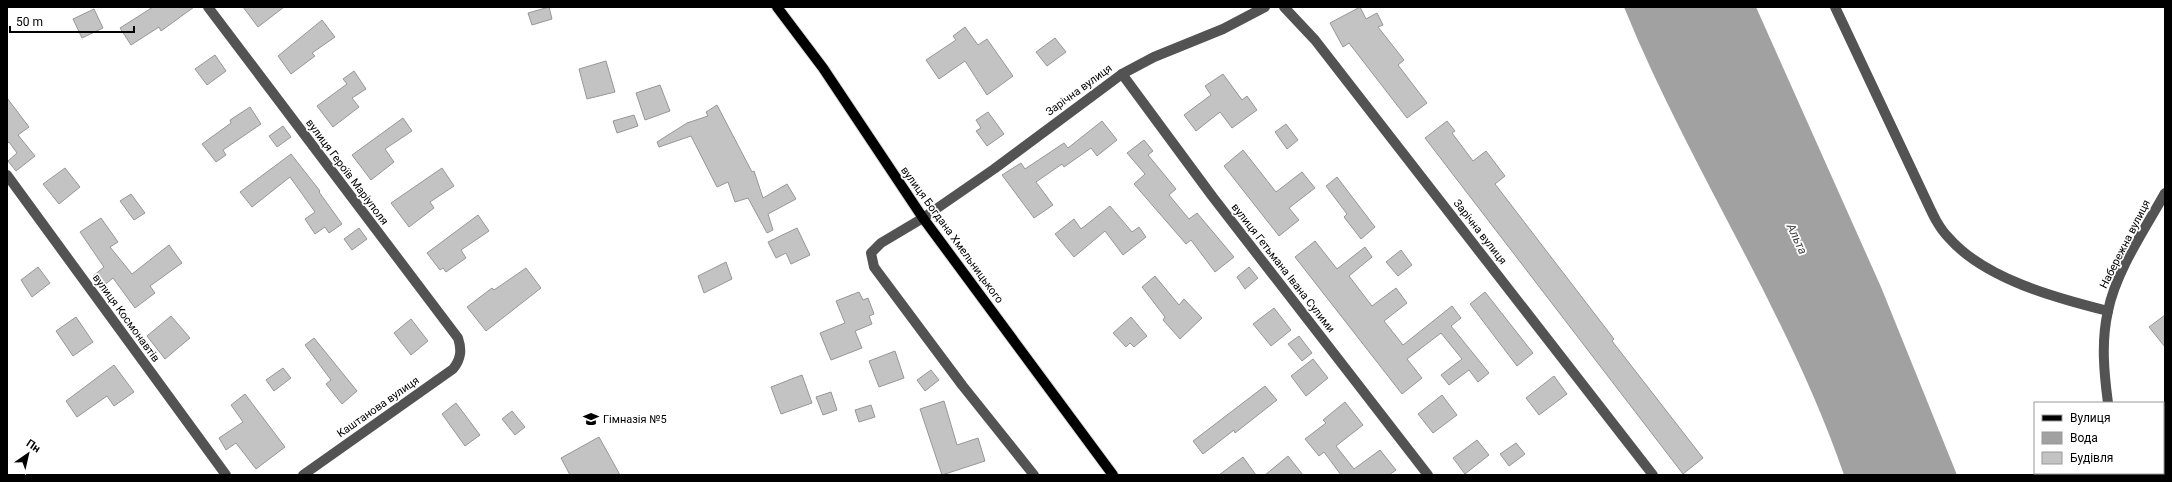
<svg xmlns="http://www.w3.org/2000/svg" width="2172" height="482" font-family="Roboto,sans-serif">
<rect width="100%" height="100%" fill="#fff"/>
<path fill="#a1a1a1" d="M 1624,7 L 1756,7 L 1881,287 L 1957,475 L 1844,475 C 1788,312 1689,167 1624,7 Z"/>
<g fill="#c3c3c3" stroke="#979797">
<polygon points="153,7 194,7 161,31 159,27 131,45 120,28"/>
<polygon points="243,7 284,7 258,27"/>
<polygon points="549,7 552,19 532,25 528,13"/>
<polygon points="1360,7 1366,19 1377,13 1383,25 1378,27 1404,60 1398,65 1427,103 1407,118 1349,43 1343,47 1330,23"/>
<polygon points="94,9 103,28 82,38 73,19"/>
<polygon points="322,20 335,37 312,53 315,56 291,74 278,56"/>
<polygon points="965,27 978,45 987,39 1013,76 987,95 965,61 939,79 926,60 956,40 953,36"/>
<polygon points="1055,38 1066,52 1047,66 1036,52"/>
<polygon points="215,55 226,71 207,85 195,69"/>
<polygon points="606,61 615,92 587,99 579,69"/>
<polygon points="354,71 366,89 352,98 359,107 333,127 317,106 347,84 343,79"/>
<polygon points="1223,74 1242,100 1247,96 1257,110 1232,128 1220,112 1196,131 1184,115 1211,95 1205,86"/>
<polygon points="660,85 670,111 645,120 636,93"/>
<polygon points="7,98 29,127 18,135 35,156 16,171 8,161 17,153 9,142 7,144"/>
<polygon points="717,105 752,172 754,171 763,198 787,184 796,199 768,214 773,230 767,233 748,198 735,202 728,182 717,187 691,136 659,147 657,142 687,123 708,116 706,112"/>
<polygon points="250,107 261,124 223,150 226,155 216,162 202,144 231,123 230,120"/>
<polygon points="988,112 1004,134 987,146 976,131 981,128 976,120"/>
<polygon points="634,115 638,126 617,133 613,121"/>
<polygon points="403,118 412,131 385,149 394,162 371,180 352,155"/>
<polygon points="1102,121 1117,140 1097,156 1091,148 1064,167 1062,164 1036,182 1053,205 1034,218 1002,175 1021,163 1025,169 1064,143 1068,148"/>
<polygon points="1447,121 1455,131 1452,133 1473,161 1486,151 1505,176 1495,184 1614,339 1612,341 1703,458 1683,474 1425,138"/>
<polygon points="1286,124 1298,140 1287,149 1275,132"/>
<polygon points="283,126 291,137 277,147 269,136"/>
<polygon points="1144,140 1153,151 1148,155 1176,189 1169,195 1189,219 1197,213 1234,257 1215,272 1191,240 1186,244 1134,184 1145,174 1127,153"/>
<polygon points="1243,150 1276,192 1302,172 1315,188 1289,208 1299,220 1279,236 1224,166"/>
<polygon points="291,154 320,191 319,192 342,224 329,233 325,227 315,234 305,219 315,212 290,177 252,207 240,192"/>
<polygon points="65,168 80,187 59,204 43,184"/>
<polygon points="442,168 454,186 430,202 434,208 409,227 391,203"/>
<polygon points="1337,177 1375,227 1361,239 1344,217 1347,214 1326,186"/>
<polygon points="131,194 145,213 134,220 120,201"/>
<polygon points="1110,206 1132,232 1139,227 1146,237 1123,255 1105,231 1074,257 1055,234 1074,219 1081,229"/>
<polygon points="478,215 489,231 461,250 466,258 446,272 443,268 440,270 427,253"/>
<polygon points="101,218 118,242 110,247 132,274 169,245 182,263 150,286 155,293 135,308 113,278 102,287 93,276 104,267 80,232"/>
<polygon points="359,228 367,239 352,250 344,239"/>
<polygon points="797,228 810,255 791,264 786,253 776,258 768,242"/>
<polygon points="1315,241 1337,269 1365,247 1372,257 1349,276 1372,306 1396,288 1407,303 1384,321 1403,345 1452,306 1461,318 1451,326 1489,373 1478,382 1469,370 1449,385 1441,375 1462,359 1441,333 1407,359 1422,378 1402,394 1295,257"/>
<polygon points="1401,250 1412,265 1398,276 1386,262"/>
<polygon points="726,262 732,279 704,293 698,276"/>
<polygon points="38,267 50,283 32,297 21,280"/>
<polygon points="1249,267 1258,278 1245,289 1237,277"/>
<polygon points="526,268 541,288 486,331 467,307 492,288 494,290"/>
<polygon points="1155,276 1179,305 1184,299 1202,318 1180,339 1163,320 1165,317 1142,287"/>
<polygon points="859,292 863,300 868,298 874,314 869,316 872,324 855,331 862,348 831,360 820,333 845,323 836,301"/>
<polygon points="1485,292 1533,353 1517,366 1470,304"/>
<polygon points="1274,308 1291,330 1271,346 1253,324"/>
<polygon points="2165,315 2165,347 2149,327"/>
<polygon points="171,316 190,338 165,359 147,336"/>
<polygon points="76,317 93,342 73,356 56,331"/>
<polygon points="1131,317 1147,336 1134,347 1130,343 1126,347 1113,333"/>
<polygon points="411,319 428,341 411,355 394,333"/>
<polygon points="1299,336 1312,353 1302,361 1288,344"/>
<polygon points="314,338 357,391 342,404 326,384 331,380 305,345"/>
<polygon points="895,351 904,378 879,387 869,361"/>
<polygon points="1313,359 1328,378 1306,396 1291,376"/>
<polygon points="114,365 134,392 114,406 107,396 77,417 66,401"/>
<polygon points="283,368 291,378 274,391 266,380"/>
<polygon points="931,370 939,380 925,391 917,380"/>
<polygon points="802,375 812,403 781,414 771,387"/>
<polygon points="1554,376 1567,394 1539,415 1526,398"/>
<polygon points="1265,386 1277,400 1235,433 1234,430 1203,454 1193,441"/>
<polygon points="831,392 837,410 823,415 816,397"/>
<polygon points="245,394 285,447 256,469 236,443 226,450 219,438 243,422 231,405"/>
<polygon points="1442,395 1457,415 1433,433 1418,414"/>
<polygon points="944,401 957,445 978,438 985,461 942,475 920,409"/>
<polygon points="1345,402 1363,425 1336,446 1354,469 1380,450 1396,470 1389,475 1341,475 1324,452 1319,456 1305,439 1326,423 1323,420"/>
<polygon points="456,403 480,435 465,446 442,414"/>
<polygon points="871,405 875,417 859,422 855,410"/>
<polygon points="512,411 525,427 515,435 502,419"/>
<polygon points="599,437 620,475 570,475 561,458"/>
<polygon points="1477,440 1489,455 1465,474 1453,458"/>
<polygon points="1516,443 1525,454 1509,466 1500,454"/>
<polygon points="1288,456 1303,475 1265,475"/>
<polygon points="1243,457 1256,475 1219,475"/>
</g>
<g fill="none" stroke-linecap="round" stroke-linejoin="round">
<defs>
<polyline id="major" points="777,7 823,68 923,218 1113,475"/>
</defs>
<use href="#major" stroke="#dbdbdb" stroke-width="12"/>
<g stroke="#535353" stroke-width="10">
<path d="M 208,7 L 458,338 C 462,350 461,359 453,369 L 303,475"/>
<polyline points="1284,7 1315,40 1653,475"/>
<path d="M 1835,7 L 1927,202 C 1933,215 1939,228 1949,238 C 1985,279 2056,298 2108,311"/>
<polyline points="1122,74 1212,196 1428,475"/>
<polyline points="7,175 226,475"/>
<path d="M 2108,403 C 2104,373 2101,341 2108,311 C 2116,271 2145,229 2165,193"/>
<polyline points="2120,473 2120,475"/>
<polyline points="1034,475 962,385 874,267 871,253 881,243 923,218 994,169 1122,74 1154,57 1223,29 1265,7"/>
</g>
<use href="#major" stroke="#000" stroke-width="10"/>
</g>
<defs>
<symbol id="school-bare" viewBox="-9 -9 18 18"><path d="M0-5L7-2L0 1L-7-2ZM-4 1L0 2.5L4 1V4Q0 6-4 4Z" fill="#000" stroke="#fff" stroke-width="2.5" paint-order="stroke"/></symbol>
</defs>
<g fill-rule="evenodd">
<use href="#school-bare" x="580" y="408" width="22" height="22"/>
</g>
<g text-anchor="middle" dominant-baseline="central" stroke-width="3.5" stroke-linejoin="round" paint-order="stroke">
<g font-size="11" fill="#000" stroke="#fff">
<text transform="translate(1079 90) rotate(-36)">Зарічна вулиця</text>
<text transform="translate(347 172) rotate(53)">вулиця Героїв Маріуполя</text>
<text transform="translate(1480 232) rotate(52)">Зарічна вулиця</text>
<text transform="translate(952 235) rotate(54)">вулиця Богдана Хмельницького</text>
<text transform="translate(2125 244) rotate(-63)">Набережна вулиця</text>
<text transform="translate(1283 268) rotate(52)">вулиця Гетьмана Івана Сулими</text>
<text transform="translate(126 318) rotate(54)">вулиця Космонавтів</text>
<text transform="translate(378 407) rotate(-35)">Каштанова вулиця</text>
</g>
<g font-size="11" fill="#000" stroke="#fff" text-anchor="start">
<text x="603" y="419">Гімназія №5</text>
</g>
<g font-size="12" font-style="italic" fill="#424242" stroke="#fff">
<text transform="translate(1797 239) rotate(65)">Альта</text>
</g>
</g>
<rect width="2172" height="482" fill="none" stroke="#000000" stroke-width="16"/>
<rect x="2034" y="402" width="130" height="72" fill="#ffffff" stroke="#999999"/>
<rect x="2042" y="415" width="20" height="6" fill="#000000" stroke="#999999"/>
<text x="2070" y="422" font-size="12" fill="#000000">Вулиця</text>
<rect x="2042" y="432" width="20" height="12" fill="#a1a1a1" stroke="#999999"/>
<text x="2070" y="442" font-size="12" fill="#000000">Вода</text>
<rect x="2042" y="452" width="20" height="12" fill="#c3c3c3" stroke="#999999"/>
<text x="2070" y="462" font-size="12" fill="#000000">Будівля</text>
<g transform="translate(28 454) rotate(34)" stroke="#ffffff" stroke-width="3" paint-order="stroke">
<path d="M0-3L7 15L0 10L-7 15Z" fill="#000000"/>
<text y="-6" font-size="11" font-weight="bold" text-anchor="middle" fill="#000000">Пн</text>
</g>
<path d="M10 26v6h124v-6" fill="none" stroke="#000000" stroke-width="2"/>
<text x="16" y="26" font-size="12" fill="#000000" stroke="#ffffff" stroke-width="3" paint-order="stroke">50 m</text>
</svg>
